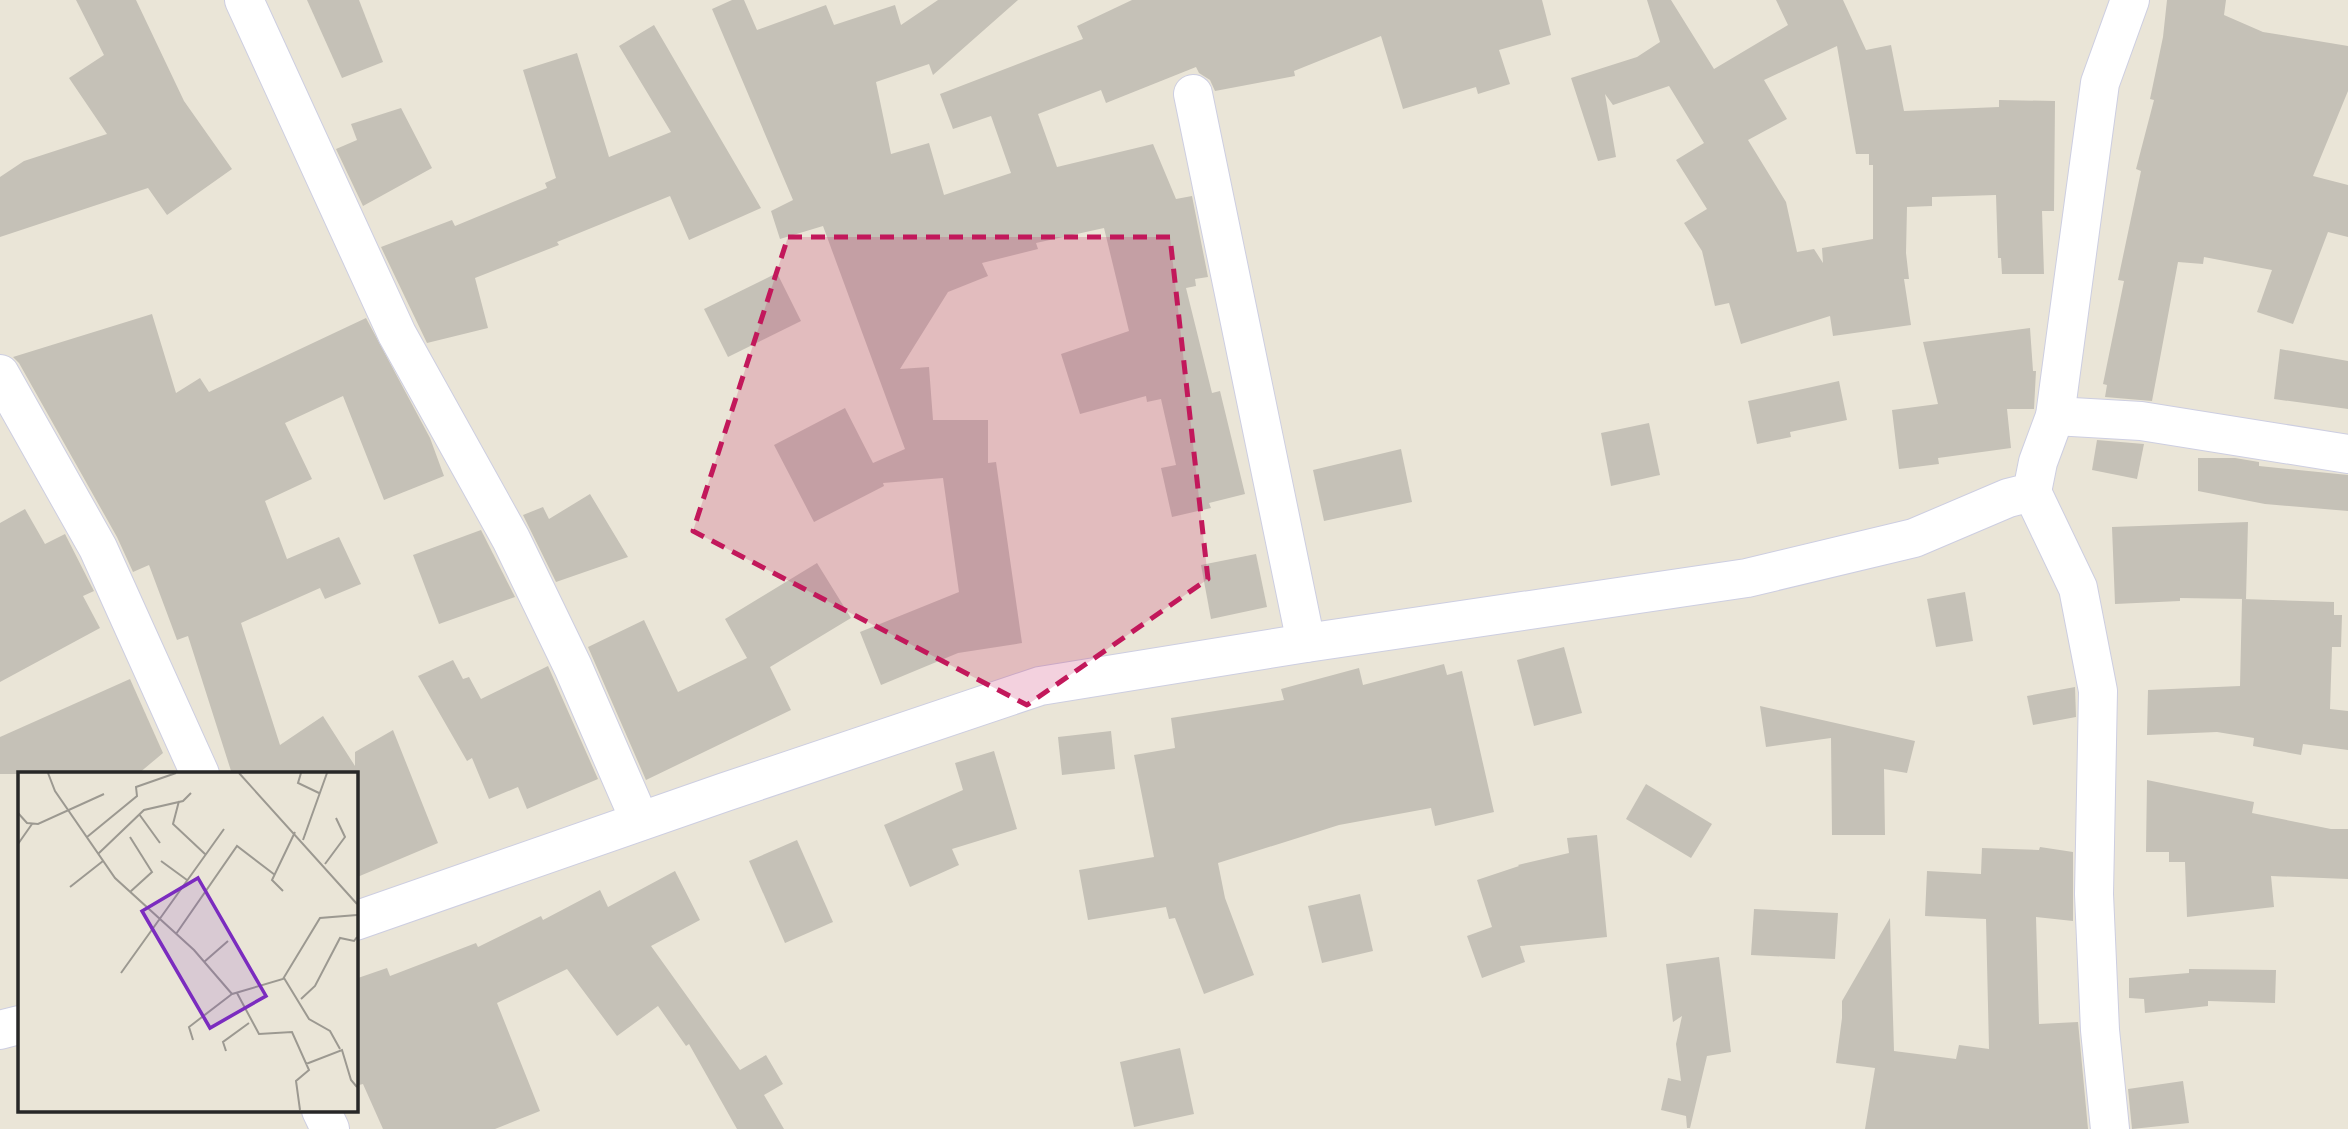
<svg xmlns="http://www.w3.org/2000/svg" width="2348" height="1129" font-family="Mulish,sans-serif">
<rect width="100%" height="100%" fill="#eae5d7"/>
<g fill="#c5c1b7" fill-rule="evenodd">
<polygon points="76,0 136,0 184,101 232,169 167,215 148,188 0,237 0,177 24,161 107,134 69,78 104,55"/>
<polygon points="307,0 359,0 383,62 342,78"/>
<polygon points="732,0 744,0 757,30 826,5 834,25 895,5 901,25 938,0 1018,0 933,75 929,64 876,82 891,154 929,143 944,195 1011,173 991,116 953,129 940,94 1083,39 1077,26 1132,0 1542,0 1551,35 1499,50 1510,84 1478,94 1476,87 1403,109 1381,36 1294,71 1295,76 1215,91 1210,80 1199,73 1196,67 1106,103 1101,90 1038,114 1057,167 1153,144 1176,199 1192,196 1208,277 1195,279 1196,286 1186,288 1212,393 1220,391 1245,494 1209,503 1211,508 1172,517 1161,468 1176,465 1161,399 1147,402 1146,396 1080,414 1061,354 1129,331 1104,228 1036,243 1038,249 982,263 988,276 948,292 900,369 929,367 933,420 988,420 988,463 996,462 1022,643 958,653 881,685 860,632 959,592 943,478 883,483 884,486 814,522 774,445 845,408 873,463 905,449 823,226 780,239 771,211 793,200 712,9"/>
<path d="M 1647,0 L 1671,0 L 1714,69 L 1788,25 L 1776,0 L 1843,0 L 1866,50 L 1891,45 L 1904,111 L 1999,107 L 1999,100 L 2055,101 L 2054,211 L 2042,211 L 2044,274 L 2002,274 L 2001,258 L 1998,258 L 1996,195 L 1932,197 L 1932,206 L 1907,207 L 1906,253 L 1909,279 L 1904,279 L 1911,325 L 1833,336 L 1830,316 L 1741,344 L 1729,303 L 1715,306 L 1702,251 L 1684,223 L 1707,209 L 1676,160 L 1704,143 L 1669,86 L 1613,105 L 1605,94 L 1616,157 L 1598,161 L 1571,78 L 1637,57 L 1660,42 ZM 1837,46 L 1856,154 L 1869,154 L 1869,165 L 1873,165 L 1873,239 L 1822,248 L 1823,263 L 1814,249 L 1797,252 L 1786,202 L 1748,140 L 1787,119 L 1764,80 Z"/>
<polygon points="2167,0 2226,0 2224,15 2263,32 2348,46 2348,91 2313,176 2348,185 2348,237 2328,232 2293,324 2257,312 2272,270 2204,257 2203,264 2178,262 2152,401 2105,397 2107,385 2103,384 2124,281 2118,280 2141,171 2136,169 2154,100 2150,99 2163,37"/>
<polygon points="654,25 761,208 689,240 670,196 557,242 559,245 475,278 488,328 427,343 381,247 452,220 455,226 547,188 545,183 556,178 523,70 577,53 609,157 671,132 619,46"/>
<polygon points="401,108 432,168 363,206 336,149 357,140 351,124"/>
<polygon points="777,273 801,321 728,357 704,309"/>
<polygon points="152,314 176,393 200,378 209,392 366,318 430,438 444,476 384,500 343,396 285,423 312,479 265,501 287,559 339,537 361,584 325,599 320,588 241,623 280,745 323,716 355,766 355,752 393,730 438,843 355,878 355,774 232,774 188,636 177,640 149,565 133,572 117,537 19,363 13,357"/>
<polygon points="2030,328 2033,371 2036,371 2034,409 2007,409 2011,448 1938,458 1939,464 1899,469 1892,410 1938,404 1923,342"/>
<polygon points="2280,349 2348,361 2348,409 2274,399"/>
<polygon points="1839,381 1847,420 1790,432 1791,437 1757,444 1748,401"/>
<polygon points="1649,423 1660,475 1611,486 1601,433"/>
<polygon points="2097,440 2144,444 2137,479 2092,470"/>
<polygon points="1401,449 1412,502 1324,521 1313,470"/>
<polygon points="2198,458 2235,458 2259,462 2259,466 2348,475 2348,511 2265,504 2198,491"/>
<polygon points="590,494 628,557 556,582 523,515 543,507 549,519"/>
<polygon points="25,509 45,544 65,534 94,591 83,596 100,628 0,682 0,523"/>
<polygon points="2248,522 2246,599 2180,598 2180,601 2115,604 2112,527"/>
<polygon points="481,530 515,597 439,624 413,555"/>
<polygon points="1256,554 1267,607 1211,619 1201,565"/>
<polygon points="817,563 851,618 770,667 791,710 646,780 588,647 644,620 678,692 747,658 725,619"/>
<polygon points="1965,592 1973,641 1936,647 1927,599"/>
<polygon points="2242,599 2334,602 2334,615 2342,615 2341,647 2332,647 2330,709 2348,711 2348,750 2303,744 2301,755 2253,746 2254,738 2217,732 2147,735 2148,690 2240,686"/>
<polygon points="1564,647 1582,713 1534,726 1517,660"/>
<polygon points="453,660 463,679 469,677 481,699 548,666 598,779 527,809 518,787 489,799 472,758 467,761 418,676"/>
<polygon points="1444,664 1447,675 1462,671 1494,812 1435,826 1431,808 1339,825 1218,863 1225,898 1254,975 1204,994 1175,918 1169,919 1166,907 1088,920 1079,870 1154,857 1134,755 1175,748 1171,718 1284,700 1281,689 1359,668 1363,685"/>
<polygon points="130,679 163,753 138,774 0,774 0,737"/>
<polygon points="2075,687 2076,717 2033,725 2027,696"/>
<polygon points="1760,706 1915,741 1907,773 1884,769 1885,835 1832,835 1831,738 1766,747"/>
<polygon points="1111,731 1115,769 1062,775 1058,737"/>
<polygon points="994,751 1017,829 952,849 959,865 910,887 884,825 963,790 955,763"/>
<polygon points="2147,780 2254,802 2252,813 2331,829 2348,829 2348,879 2271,876 2274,907 2187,917 2185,862 2169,862 2169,852 2146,852"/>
<polygon points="1646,784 1712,824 1691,858 1626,819"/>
<polygon points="1597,835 1607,937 1520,946 1525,962 1482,978 1467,936 1492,927 1477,880 1519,866 1518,865 1569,853 1567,838"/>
<polygon points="797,840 833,922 785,943 749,861"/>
<polygon points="2040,847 2073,852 2073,921 2036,917 2039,1024 2078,1022 2088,1129 1865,1129 1875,1068 1836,1063 1842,1018 1842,1001 1890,918 1894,1051 1956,1059 1959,1045 1989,1049 1986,919 1925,916 1927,871 1981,874 1982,848 2039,850"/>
<polygon points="675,871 700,920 651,946 740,1070 766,1055 783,1084 764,1095 784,1129 737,1129 689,1044 686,1046 658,1006 617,1036 567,969 497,1003 540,1111 495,1129 383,1129 363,1084 355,1086 355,979 387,968 390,976 476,943 478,947 541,916 543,920 600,890 608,907"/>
<polygon points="1360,894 1373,951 1322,963 1308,906"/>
<polygon points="1754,909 1838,913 1835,959 1751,955"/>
<polygon points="1719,957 1731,1052 1707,1056 1690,1128 1687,1128 1686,1116 1661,1110 1668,1078 1681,1081 1676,1044 1682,1016 1673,1022 1666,964"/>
<polygon points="2189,969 2276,970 2275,1003 2208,1001 2208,1006 2145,1013 2144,999 2129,998 2129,978 2189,973"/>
<polygon points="1180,1048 1194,1114 1134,1127 1120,1062"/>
<polygon points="2183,1081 2189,1123 2132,1129 2128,1089"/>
</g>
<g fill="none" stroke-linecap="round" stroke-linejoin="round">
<defs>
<g id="minor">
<polyline points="244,0 397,334 511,539 573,667 640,821"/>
<polyline points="1193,94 1306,643"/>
<polyline points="0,374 98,548 200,774"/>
<polyline points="2055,416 2141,421 2348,454"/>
<polyline points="2032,492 2078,588 2098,691 2094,894 2100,1030 2110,1129"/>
<polyline points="355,921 725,792 1040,686 1306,643 1747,578 1914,538 2008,498 2032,492 2038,462 2055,416 2100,83 2130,0"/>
<polyline points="0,1030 19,1025"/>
<polyline points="321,1110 330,1129"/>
</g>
</defs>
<use href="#minor" stroke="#cdcee1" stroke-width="40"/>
<use href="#minor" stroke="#fff" stroke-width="38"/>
</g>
<path fill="#c2185b" fill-opacity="0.2" stroke="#c2185b" stroke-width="5" stroke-dasharray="14 9" stroke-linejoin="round" d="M 788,237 L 1170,237 L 1208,579 L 1027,705 L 693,531 Z"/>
<g transform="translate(18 772)">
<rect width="340" height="340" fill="#eae5d7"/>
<path fill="none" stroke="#9c9991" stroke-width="2" d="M 30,1 L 37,19 L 97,106 L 176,178 L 214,222 L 265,207 L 302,146 L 339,143M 221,1 L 339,132M 283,1 L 280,11 L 301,21M 161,29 L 155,52 L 187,82M 0,41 L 9,51 L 20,52 L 86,22M 121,42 L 142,71M 69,65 L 119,24 L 118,15 L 158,1M 285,68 L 309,1M 0,72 L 14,52M 80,82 L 126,38 L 165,29 L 173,21M 143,89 L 169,108M 307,92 L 327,65 L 318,46M 52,115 L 85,89M 265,119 L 254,108 L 277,60M 112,120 L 134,100 L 112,65M 158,162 L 219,74 L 257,103M 186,190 L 210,169M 103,201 L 206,57M 266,206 L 291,247 L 312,259 L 322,277M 219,221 L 241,262 L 274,260 L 291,298 L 278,309 L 282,338M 283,227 L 297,214 L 322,166 L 336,169 L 339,165M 175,268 L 171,255 L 214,222M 208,279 L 205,270 L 231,251M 288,292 L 324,278 L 333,308 L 339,315"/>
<path fill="#7b2cbf" fill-opacity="0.15" stroke="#7b2cbf" stroke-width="3.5" d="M 180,106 L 248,224 L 192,256 L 124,139 Z"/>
<rect width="340" height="340" fill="none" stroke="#272727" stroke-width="3.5"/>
</g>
</svg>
